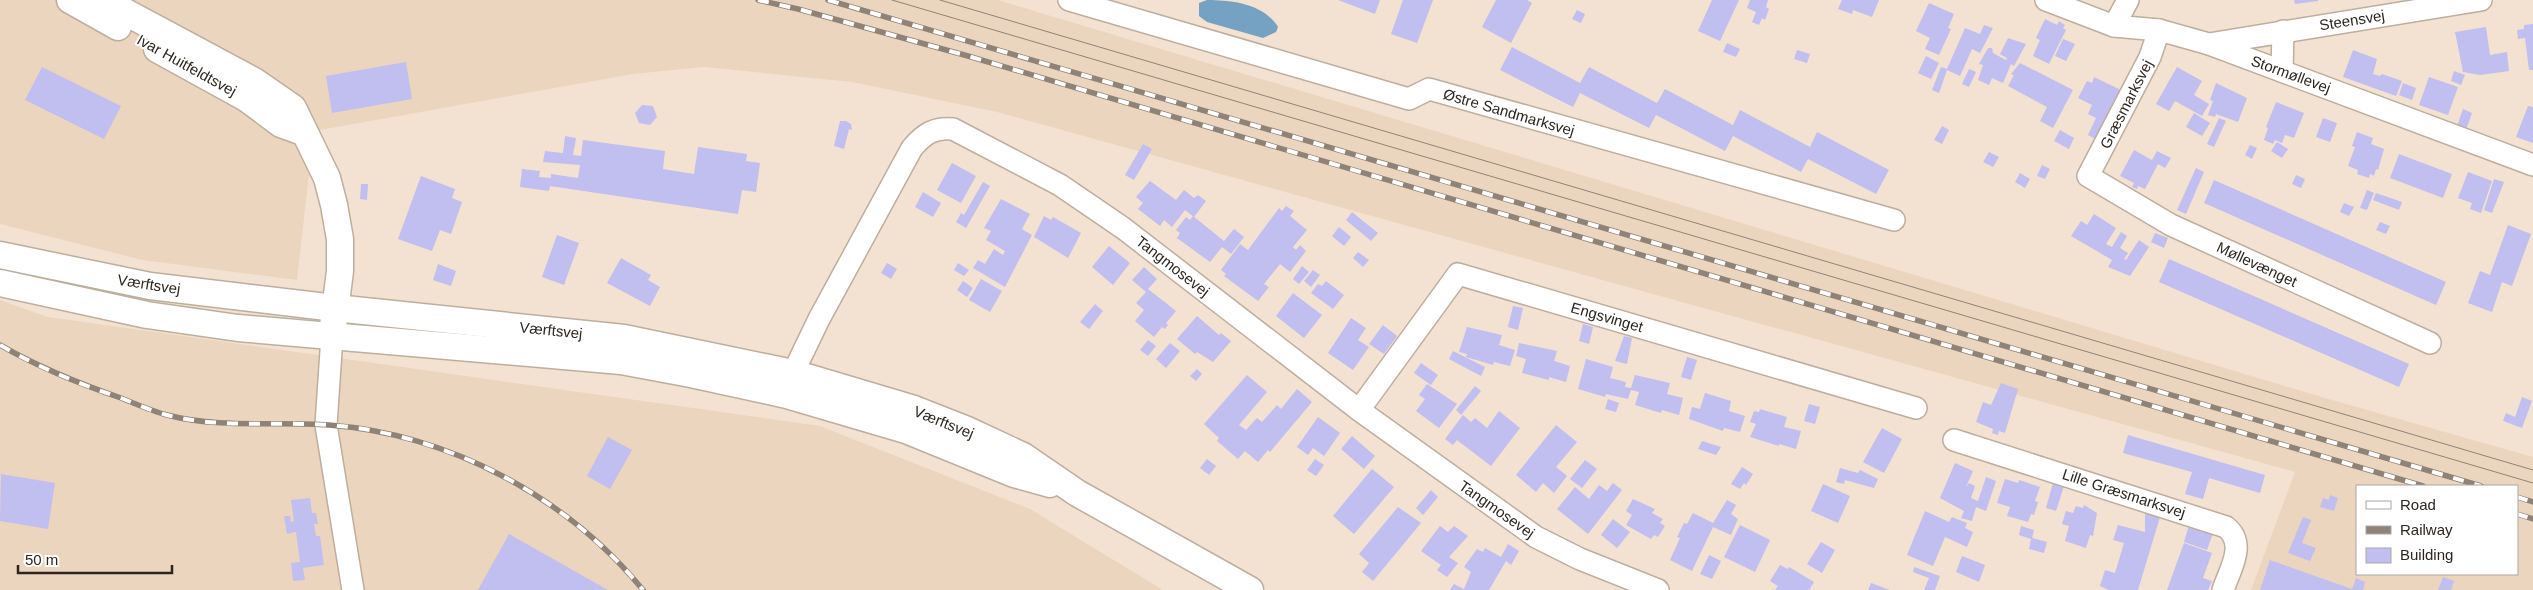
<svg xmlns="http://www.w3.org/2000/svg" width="2533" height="590" font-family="Helvetica,sans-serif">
<rect width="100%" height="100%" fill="#f3e2d1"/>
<g fill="#ecd5be" fill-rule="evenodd">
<path d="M 0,0 L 998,0 L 2325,398 L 2533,457 L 2533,590 L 2251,590 L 2295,472 L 997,112 L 852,82 L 704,67 L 633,74 L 314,131 L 297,280 L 142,260 L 0,224 ZM 2357,486 L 2517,486 L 2517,574 L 2357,574 Z"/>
<polygon points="0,300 48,317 820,426 1030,509 1163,590 0,590"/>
</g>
<path fill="#75a1c3" d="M 1207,0 C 1232,0 1264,4 1278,27 L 1276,32 L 1263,38 L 1207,22 L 1199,16 L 1199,3 Z"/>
<g fill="#c1bef0">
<polygon points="1338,0 1380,0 1375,14"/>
<polygon points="1403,0 1433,0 1417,43 1391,34"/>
<polygon points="1496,0 1527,0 1532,3 1511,43 1482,27"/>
<polygon points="1712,0 1739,0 1720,41 1698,31"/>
<polygon points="1750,0 1768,0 1766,7 1769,9 1765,20 1762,18 1759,25 1752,22 1756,12 1747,8"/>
<polygon points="1842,0 1879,0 1872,17 1853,10 1852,14 1838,9"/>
<polygon points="2294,0 2318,0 2318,1 2295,4"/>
<polygon points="1929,3 1954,14 1948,28 1951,29 1939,55 1925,49 1930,38 1916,31"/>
<polygon points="1577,10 1585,14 1581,23 1572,19"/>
<polygon points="2045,19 2057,25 2059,21 2065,25 2063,28 2066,30 2049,64 2033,56 2040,40 2036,38"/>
<polygon points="2533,24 2533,70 2529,70 2525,38 2518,39 2517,30 2524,29 2524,25"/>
<polygon points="1984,25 1993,28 1980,53 1972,49 1960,76 1947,70 1939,93 1932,90 1941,67 1947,69 1965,28 1980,34"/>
<polygon points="2486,27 2490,55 2507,52 2509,71 2480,75 2463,72 2455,32"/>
<polygon points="2008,38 2026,44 2014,66 2011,64 2003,83 1992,78 1989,85 1978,80 1983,65 1979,64 1988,48 1992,48 1993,53 2006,60 2007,58 2000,54"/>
<polygon points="2063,39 2075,44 2066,61 2055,56"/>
<polygon points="1727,43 1740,49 1736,57 1723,52"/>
<polygon points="1512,47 1580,83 1589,67 1657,103 1665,89 1733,125 1740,110 1810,147 1817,132 1889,170 1876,194 1808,159 1801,172 1733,136 1725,151 1656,115 1649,128 1580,93 1573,107 1500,70"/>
<polygon points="1797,50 1810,54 1807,63 1794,59"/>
<polygon points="2353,50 2377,59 2373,74 2380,76 2382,74 2402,81 2396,96 2343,77"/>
<polygon points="1926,56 1939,63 1931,79 1918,73"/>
<polygon points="406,62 412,99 332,113 326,76"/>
<polygon points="2020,63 2073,90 2053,128 2040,121 2047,107 2008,86 2014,75 2011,74"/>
<polygon points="42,67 121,106 104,139 25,100"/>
<polygon points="2177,67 2202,81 2194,95 2209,104 2202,116 2175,101 2169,111 2156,104"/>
<polygon points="1969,69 1976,72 1969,87 1962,84"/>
<polygon points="2454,71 2465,75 2461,85 2451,81"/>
<polygon points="2094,77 2121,90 2099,141 2088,135 2096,118 2088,114 2092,105 2078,98 2087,81 2092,83"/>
<polygon points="2429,77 2458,87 2448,115 2419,105"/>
<polygon points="2216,83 2247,98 2238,122 2216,114 2215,117 2208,115 2213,101 2210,100"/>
<polygon points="2403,83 2416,88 2412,100 2399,95"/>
<polygon points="2276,102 2304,113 2294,138 2285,135 2282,143 2275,140 2273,144 2264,140 2268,128 2266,127"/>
<polygon points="642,105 653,106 657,117 650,125 639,123 635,113"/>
<polygon points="2528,106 2533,107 2533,143 2516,137"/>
<polygon points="2463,109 2472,113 2466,130 2457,126"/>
<polygon points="2194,113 2210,123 2202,136 2186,127"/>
<polygon points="2219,118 2226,121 2214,147 2207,144"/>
<polygon points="2323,118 2337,123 2330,142 2316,137"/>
<polygon points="840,121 846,121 851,124 852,130 849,129 844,149 834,146"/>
<polygon points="1942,126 1949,130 1942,144 1934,140"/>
<polygon points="2060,130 2074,138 2069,149 2054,141"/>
<polygon points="2357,132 2373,138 2371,144 2384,149 2378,170 2376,169 2374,176 2370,174 2369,178 2357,174 2358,170 2348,166 2355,147 2352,146"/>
<polygon points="565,136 576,138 573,155 581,156 583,140 665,151 663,169 694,174 698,147 747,154 746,161 760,163 756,192 742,190 738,214 550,186 549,191 520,187 522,169 540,171 539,177 551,178 551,174 578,178 580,165 543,162 545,151 563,153"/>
<polygon points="2277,142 2288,149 2282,158 2271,151"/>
<polygon points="1143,144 1152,149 1134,180 1125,175"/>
<polygon points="2250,145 2257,148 2252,159 2245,155"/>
<polygon points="2134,150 2152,160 2157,151 2171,158 2165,168 2158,164 2145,189 2138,186 2137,189 2132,187 2134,183 2120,176"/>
<polygon points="1989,152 1999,157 1993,167 1983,162"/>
<polygon points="2399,154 2452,174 2443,198 2390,178"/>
<polygon points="952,163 976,176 961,203 937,190"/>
<polygon points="2042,165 2050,169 2045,179 2037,176"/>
<polygon points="2196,168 2204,172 2186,214 2177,210"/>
<polygon points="2468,172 2492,181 2481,213 2470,209 2472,203 2458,198"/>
<polygon points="2020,173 2030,179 2025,188 2015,182"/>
<polygon points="2296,175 2305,179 2301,188 2292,184"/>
<polygon points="421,176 455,189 452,198 462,202 451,234 440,230 432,251 398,239"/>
<polygon points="2494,179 2504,182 2492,213 2484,210"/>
<polygon points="2214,180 2446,282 2436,305 2204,203"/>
<polygon points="1150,181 1176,200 1184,190 1194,198 1198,195 1206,201 1194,217 1185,210 1172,227 1164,220 1160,226 1138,209 1143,203 1136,197"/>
<polygon points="983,182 990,186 966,228 956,222 961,213 964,215"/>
<polygon points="361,184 368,184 367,200 360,199"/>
<polygon points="2367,190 2374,193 2367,210 2360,208"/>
<polygon points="923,192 941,203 933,217 915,207"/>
<polygon points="2376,193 2402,202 2399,210 2373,200"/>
<polygon points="1001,199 1030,214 1022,229 1032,235 1005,287 973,268 978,260 985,264 994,249 1003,255 1005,251 986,240 991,231 984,228"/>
<polygon points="2344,203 2354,207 2349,216 2340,212"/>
<polygon points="1286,206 1294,211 1290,216 1307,230 1293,247 1296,250 1300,245 1306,251 1290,272 1280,264 1264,284 1269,287 1258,301 1224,276 1226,274 1221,270 1240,244 1248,250 1279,208 1282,211"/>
<polygon points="1352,212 1378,233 1371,241 1346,220"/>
<polygon points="2094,214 2116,228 2106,244 2112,247 2121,232 2127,236 2120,248 2128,253 2124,259 2126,260 2139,240 2149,247 2130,276 2108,267 2112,260 2071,236 2081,221 2087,225"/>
<polygon points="1044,216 1051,220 1053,217 1081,233 1068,258 1034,237"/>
<polygon points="1193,216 1224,241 1234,229 1244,237 1231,254 1222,247 1210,262 1177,238 1180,233 1176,230 1186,217 1190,220"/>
<polygon points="2380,222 2390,226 2386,234 2376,230"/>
<polygon points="2508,225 2531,234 2512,286 2502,282 2492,312 2468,303 2480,271 2490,275"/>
<polygon points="1339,227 1351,237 1344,246 1332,236"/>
<polygon points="2155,233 2168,238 2164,248 2151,242"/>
<polygon points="557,235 579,243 564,285 542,277"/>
<polygon points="1109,246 1130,263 1113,285 1092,267"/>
<polygon points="1358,252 1369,260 1363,267 1353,258"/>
<polygon points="621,258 651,275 648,280 660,287 650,306 607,283"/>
<polygon points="2169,259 2409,364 2399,387 2159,282"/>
<polygon points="887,263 897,269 891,279 881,273"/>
<polygon points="958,263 969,270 964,276 954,270"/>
<polygon points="438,264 456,271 451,286 433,280"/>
<polygon points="1302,266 1309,272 1299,284 1293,279"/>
<polygon points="1144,267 1157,279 1148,289 1176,311 1166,323 1168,325 1165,329 1162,327 1154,337 1135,321 1144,310 1136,303 1146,292 1132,280"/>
<polygon points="1313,270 1320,275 1311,287 1304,281"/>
<polygon points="981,279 1002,291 990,312 969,300"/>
<polygon points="963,281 973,288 967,297 957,290"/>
<polygon points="1326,281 1344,295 1333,309 1311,293 1318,284 1322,286"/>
<polygon points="1293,293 1322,315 1304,338 1276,316"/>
<polygon points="1095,304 1103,311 1089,329 1080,322"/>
<polygon points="1513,306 1523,308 1518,330 1508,327"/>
<polygon points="1197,316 1219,335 1221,333 1231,341 1213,362 1197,352 1195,354 1177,339"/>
<polygon points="1351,318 1366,328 1358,340 1369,347 1353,370 1328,353"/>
<polygon points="1583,324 1593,327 1589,344 1579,341"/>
<polygon points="1383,325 1397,336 1384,354 1369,344"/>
<polygon points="1467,327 1502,335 1499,345 1515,350 1510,366 1494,362 1493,365 1466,357 1467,354 1459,352"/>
<polygon points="1624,336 1632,338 1627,364 1615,361"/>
<polygon points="1148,340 1156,346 1148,356 1140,350"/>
<polygon points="1170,343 1180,351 1166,368 1156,359"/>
<polygon points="1519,343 1557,351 1554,361 1570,366 1566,382 1549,377 1549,380 1522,373 1526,359 1516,356"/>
<polygon points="1453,351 1485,367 1481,376 1449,359"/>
<polygon points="1687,357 1697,360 1691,380 1681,377"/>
<polygon points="1586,359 1613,367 1610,378 1626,382 1625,387 1631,388 1635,375 1670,383 1667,394 1683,398 1679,415 1662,410 1661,413 1635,405 1639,392 1631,390 1628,399 1606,394 1605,397 1578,389"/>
<polygon points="1421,363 1438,375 1431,385 1414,373"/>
<polygon points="1197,369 1202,374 1196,381 1190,376"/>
<polygon points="1247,375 1267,392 1239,425 1246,430 1257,418 1262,422 1277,405 1281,409 1297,389 1312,402 1270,452 1268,450 1258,462 1245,451 1238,459 1217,441 1219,438 1204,424"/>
<polygon points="2001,383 2018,389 2005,433 1999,431 1998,435 1992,433 1993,429 1976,422 1983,402 1991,405"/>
<polygon points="1427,384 1457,404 1439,428 1416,411 1425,399 1419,395"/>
<polygon points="1475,386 1481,391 1461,415 1456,410"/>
<polygon points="1705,393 1731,401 1729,411 1745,416 1740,432 1724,428 1723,431 1689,419 1692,407 1700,409"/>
<polygon points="2522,397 2532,401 2522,428 2503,421 2506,413 2515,417"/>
<polygon points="1608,399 1619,403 1616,412 1605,409"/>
<polygon points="1809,404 1820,407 1815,424 1804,421"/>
<polygon points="1760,409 1787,417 1784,427 1801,431 1796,449 1779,444 1779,446 1750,437 1756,424 1750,422 1754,411 1759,412"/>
<polygon points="1499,411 1520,428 1491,466 1457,440 1453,445 1445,439 1463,415 1471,422 1475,418 1487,428"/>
<polygon points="1318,417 1340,433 1324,456 1313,448 1308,455 1297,447"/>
<polygon points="1556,425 1577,442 1556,467 1567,476 1554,493 1543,483 1536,492 1516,475"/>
<polygon points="1882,428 1902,439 1884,473 1863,462"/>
<polygon points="2128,435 2265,475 2260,493 2209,478 2203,499 2185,494 2192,472 2123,453"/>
<polygon points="1352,436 1375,456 1364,469 1341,449"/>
<polygon points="608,437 632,450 610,489 587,476"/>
<polygon points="1702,441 1721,447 1716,455 1698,449"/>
<polygon points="1207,459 1216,466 1209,475 1200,468"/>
<polygon points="1315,459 1324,465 1316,476 1307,470"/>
<polygon points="1585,460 1597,469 1582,488 1570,479"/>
<polygon points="1955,463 1973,471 1966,487 1969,483 1975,486 1971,498 1978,501 1986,477 1996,481 1986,511 1976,507 1972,521 1961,518 1964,511 1940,498"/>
<polygon points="1742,467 1753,474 1746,485 1744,483 1740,489 1731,484"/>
<polygon points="1840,468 1858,473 1860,470 1878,479 1874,488 1845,480 1844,484 1836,482"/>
<polygon points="1372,469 1394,487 1354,534 1333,516"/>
<polygon points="1,474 55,483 48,529 0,521"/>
<polygon points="2005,479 2018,483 2019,480 2040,487 2035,501 2038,502 2034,515 2031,514 2028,522 2007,516 2010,507 1997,503"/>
<polygon points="1613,483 1622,490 1588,534 1557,509 1575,487 1589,499 1599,485 1607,491"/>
<polygon points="2053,483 2064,486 2056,511 2046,508"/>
<polygon points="1823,484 1850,496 1838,523 1811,511"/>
<polygon points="1431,490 1438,497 1423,515 1416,508"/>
<polygon points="2330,495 2338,498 2334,511 2320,507 2323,498 2329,500"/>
<polygon points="310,498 312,513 316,513 318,524 314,524 316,536 320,536 324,565 303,568 305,580 293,581 291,563 300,562 296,532 287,534 284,516 290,516 291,522 294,521 291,500"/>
<polygon points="1633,499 1655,509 1652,513 1663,519 1660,523 1665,526 1658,537 1654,535 1651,539 1626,525 1632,515 1626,511"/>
<polygon points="1727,500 1736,505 1731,514 1738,519 1731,535 1713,527 1692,571 1670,560 1680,538 1677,537 1684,523 1687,524 1693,513 1713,523"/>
<polygon points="2084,505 2097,513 2093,536 2090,535 2086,548 2065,541 2069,526 2062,524 2066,511 2073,513 2076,506 2083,508"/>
<polygon points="1398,507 1421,523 1373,581 1362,572 1369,563 1359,554"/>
<polygon points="1925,511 1949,522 1952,517 1967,523 1965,528 1973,532 1967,547 1945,537 1933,566 1907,555"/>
<polygon points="2145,513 2160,517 2138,590 2109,590 2100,586 2105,570 2115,573 2124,543 2113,540 2118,525 2145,532"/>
<polygon points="2303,517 2311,520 2302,543 2316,548 2310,561 2288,553"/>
<polygon points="1613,519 1630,532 1617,548 1601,535"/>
<polygon points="1740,525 1770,540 1755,572 1724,557"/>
<polygon points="2189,525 2213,533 2207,550 2184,542"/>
<polygon points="1440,526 1448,532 1454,526 1468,536 1449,557 1458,563 1447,577 1437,570 1441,565 1421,551"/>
<polygon points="2021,526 2034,530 2032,538 2047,542 2044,553 2029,549 2031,539 2019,535"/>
<polygon points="509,534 608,590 478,590"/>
<polygon points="1821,542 1835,550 1822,573 1807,564"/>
<polygon points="2184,543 2212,553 2203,578 2212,581 2208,590 2167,590"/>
<polygon points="1508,544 1519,551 1511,565 1506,561 1489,590 1450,590 1454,584 1464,589 1471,572 1464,567 1477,549 1483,552 1485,548 1501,557"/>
<polygon points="1709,555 1721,561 1712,579 1700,574"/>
<polygon points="1962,556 1985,565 1979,582 1956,572"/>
<polygon points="2270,560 2352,589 2356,578 2365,582 2363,590 2260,590"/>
<polygon points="1780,565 1788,569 1789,567 1814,582 1809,590 1775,590 1778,586 1770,581"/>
<polygon points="1914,567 1940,576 1935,590 1924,590 1929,578 1913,572"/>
<polygon points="2443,577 2454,581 2451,590 2438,590"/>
<polygon points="1871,583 1890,590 1868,590"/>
</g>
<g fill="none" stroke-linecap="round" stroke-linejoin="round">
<defs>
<g id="minor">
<polyline points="1069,0 1409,99 1429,89 1894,220"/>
<polyline points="2046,0 2114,26 2159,30 2209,44 2533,165"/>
<polyline points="2114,26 2128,0"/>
<polyline points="2159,30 2150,57 2088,176 2171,225 2430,343"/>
<polyline points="2209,44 2481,0"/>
<polyline points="2282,71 2283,31"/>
<polyline points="332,336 326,425 353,590"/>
<path d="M 789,388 L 793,373 L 819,319 L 912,148 C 924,134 934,127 953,129 L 1060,185 L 1123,228 L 1359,410 L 1536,537 L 1580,559 L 1658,590"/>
<polyline points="1359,410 1458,274 1916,408"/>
<path d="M 1954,440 L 2226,527 C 2247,544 2230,569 2223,590"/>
</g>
<g id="tertiary">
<polyline points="70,0 118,27"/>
<polyline points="103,0 254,81 293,108 327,178 334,205 340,239 340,271 333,326"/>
<polyline points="157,49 246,98 281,124 303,132"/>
<polyline points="0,255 150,286 335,308 624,338 793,373 914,409 965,429 1023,456 1077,493 1250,590"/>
<polyline points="0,283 147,315 238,328 621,361 691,374 787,395 906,430 1014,474 1050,484"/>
</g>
</defs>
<use href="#minor" stroke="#beae9d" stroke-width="24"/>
<use href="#tertiary" stroke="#beae9d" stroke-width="29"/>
<use href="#minor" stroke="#fff" stroke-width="21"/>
<use href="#tertiary" stroke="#fff" stroke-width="26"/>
<g stroke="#8f8378" stroke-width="1">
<polyline points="892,0 2533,483"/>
<polyline points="940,0 2533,470"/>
</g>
<defs>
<g id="rail">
<polyline points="758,0 798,9 968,56 2423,486"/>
<polyline points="828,0 2481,486"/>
<path d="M 0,345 C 40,368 77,383 121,398 C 136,404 152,411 167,415 C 221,429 275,421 329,425 C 449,434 567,497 643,590"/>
<polyline points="2517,497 2533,502"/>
<polyline points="2517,514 2533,519"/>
</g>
</defs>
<use href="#rail" stroke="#8f8378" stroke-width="5.5"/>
<use href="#rail" stroke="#fff" stroke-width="4" stroke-dasharray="11" stroke-linecap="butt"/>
</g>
<g text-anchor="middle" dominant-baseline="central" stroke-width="4" stroke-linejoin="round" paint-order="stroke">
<g font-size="15" fill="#2c2620" stroke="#fff">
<text transform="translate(2352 20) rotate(-9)">Steensvej</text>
<text transform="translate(187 65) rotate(29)">Ivar Huitfeldtsvej</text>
<text transform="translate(2291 74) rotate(20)">Stormøllevej</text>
<text transform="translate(2126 104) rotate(-63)">Græsmarksvej</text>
<text transform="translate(1509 112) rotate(16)">Østre Sandmarksvej</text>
<text transform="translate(2257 264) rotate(25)">Møllevænget</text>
<text transform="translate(1173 266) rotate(38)">Tangmosevej</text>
<text transform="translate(149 284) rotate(9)">Værftsvej</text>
<text transform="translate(1607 317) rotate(16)">Engsvinget</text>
<text transform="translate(551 330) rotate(6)">Værftsvej</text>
<text transform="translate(944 422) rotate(22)">Værftsvej</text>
<text transform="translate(2124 493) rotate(18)">Lille Græsmarksvej</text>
<text transform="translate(1497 509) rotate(35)">Tangmosevej</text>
</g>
</g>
<rect x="2356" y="485" width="162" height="90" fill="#ffffff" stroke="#aba8a6"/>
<rect x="2366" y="501" width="25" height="8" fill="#ffffff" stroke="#aba8a6"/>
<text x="2400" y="510" font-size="15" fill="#2c2620">Road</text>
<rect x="2366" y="526" width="25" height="8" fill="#8f8378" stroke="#aba8a6"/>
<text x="2400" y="535" font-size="15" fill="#2c2620">Railway</text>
<rect x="2366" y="548" width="25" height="15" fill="#c1bef0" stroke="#aba8a6"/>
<text x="2400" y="560" font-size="15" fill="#2c2620">Building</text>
<path d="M18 565v8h154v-8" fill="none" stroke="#2c2620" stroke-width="2.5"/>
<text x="25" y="565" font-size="15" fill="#2c2620" stroke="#ffffff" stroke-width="4" paint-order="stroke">50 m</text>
</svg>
